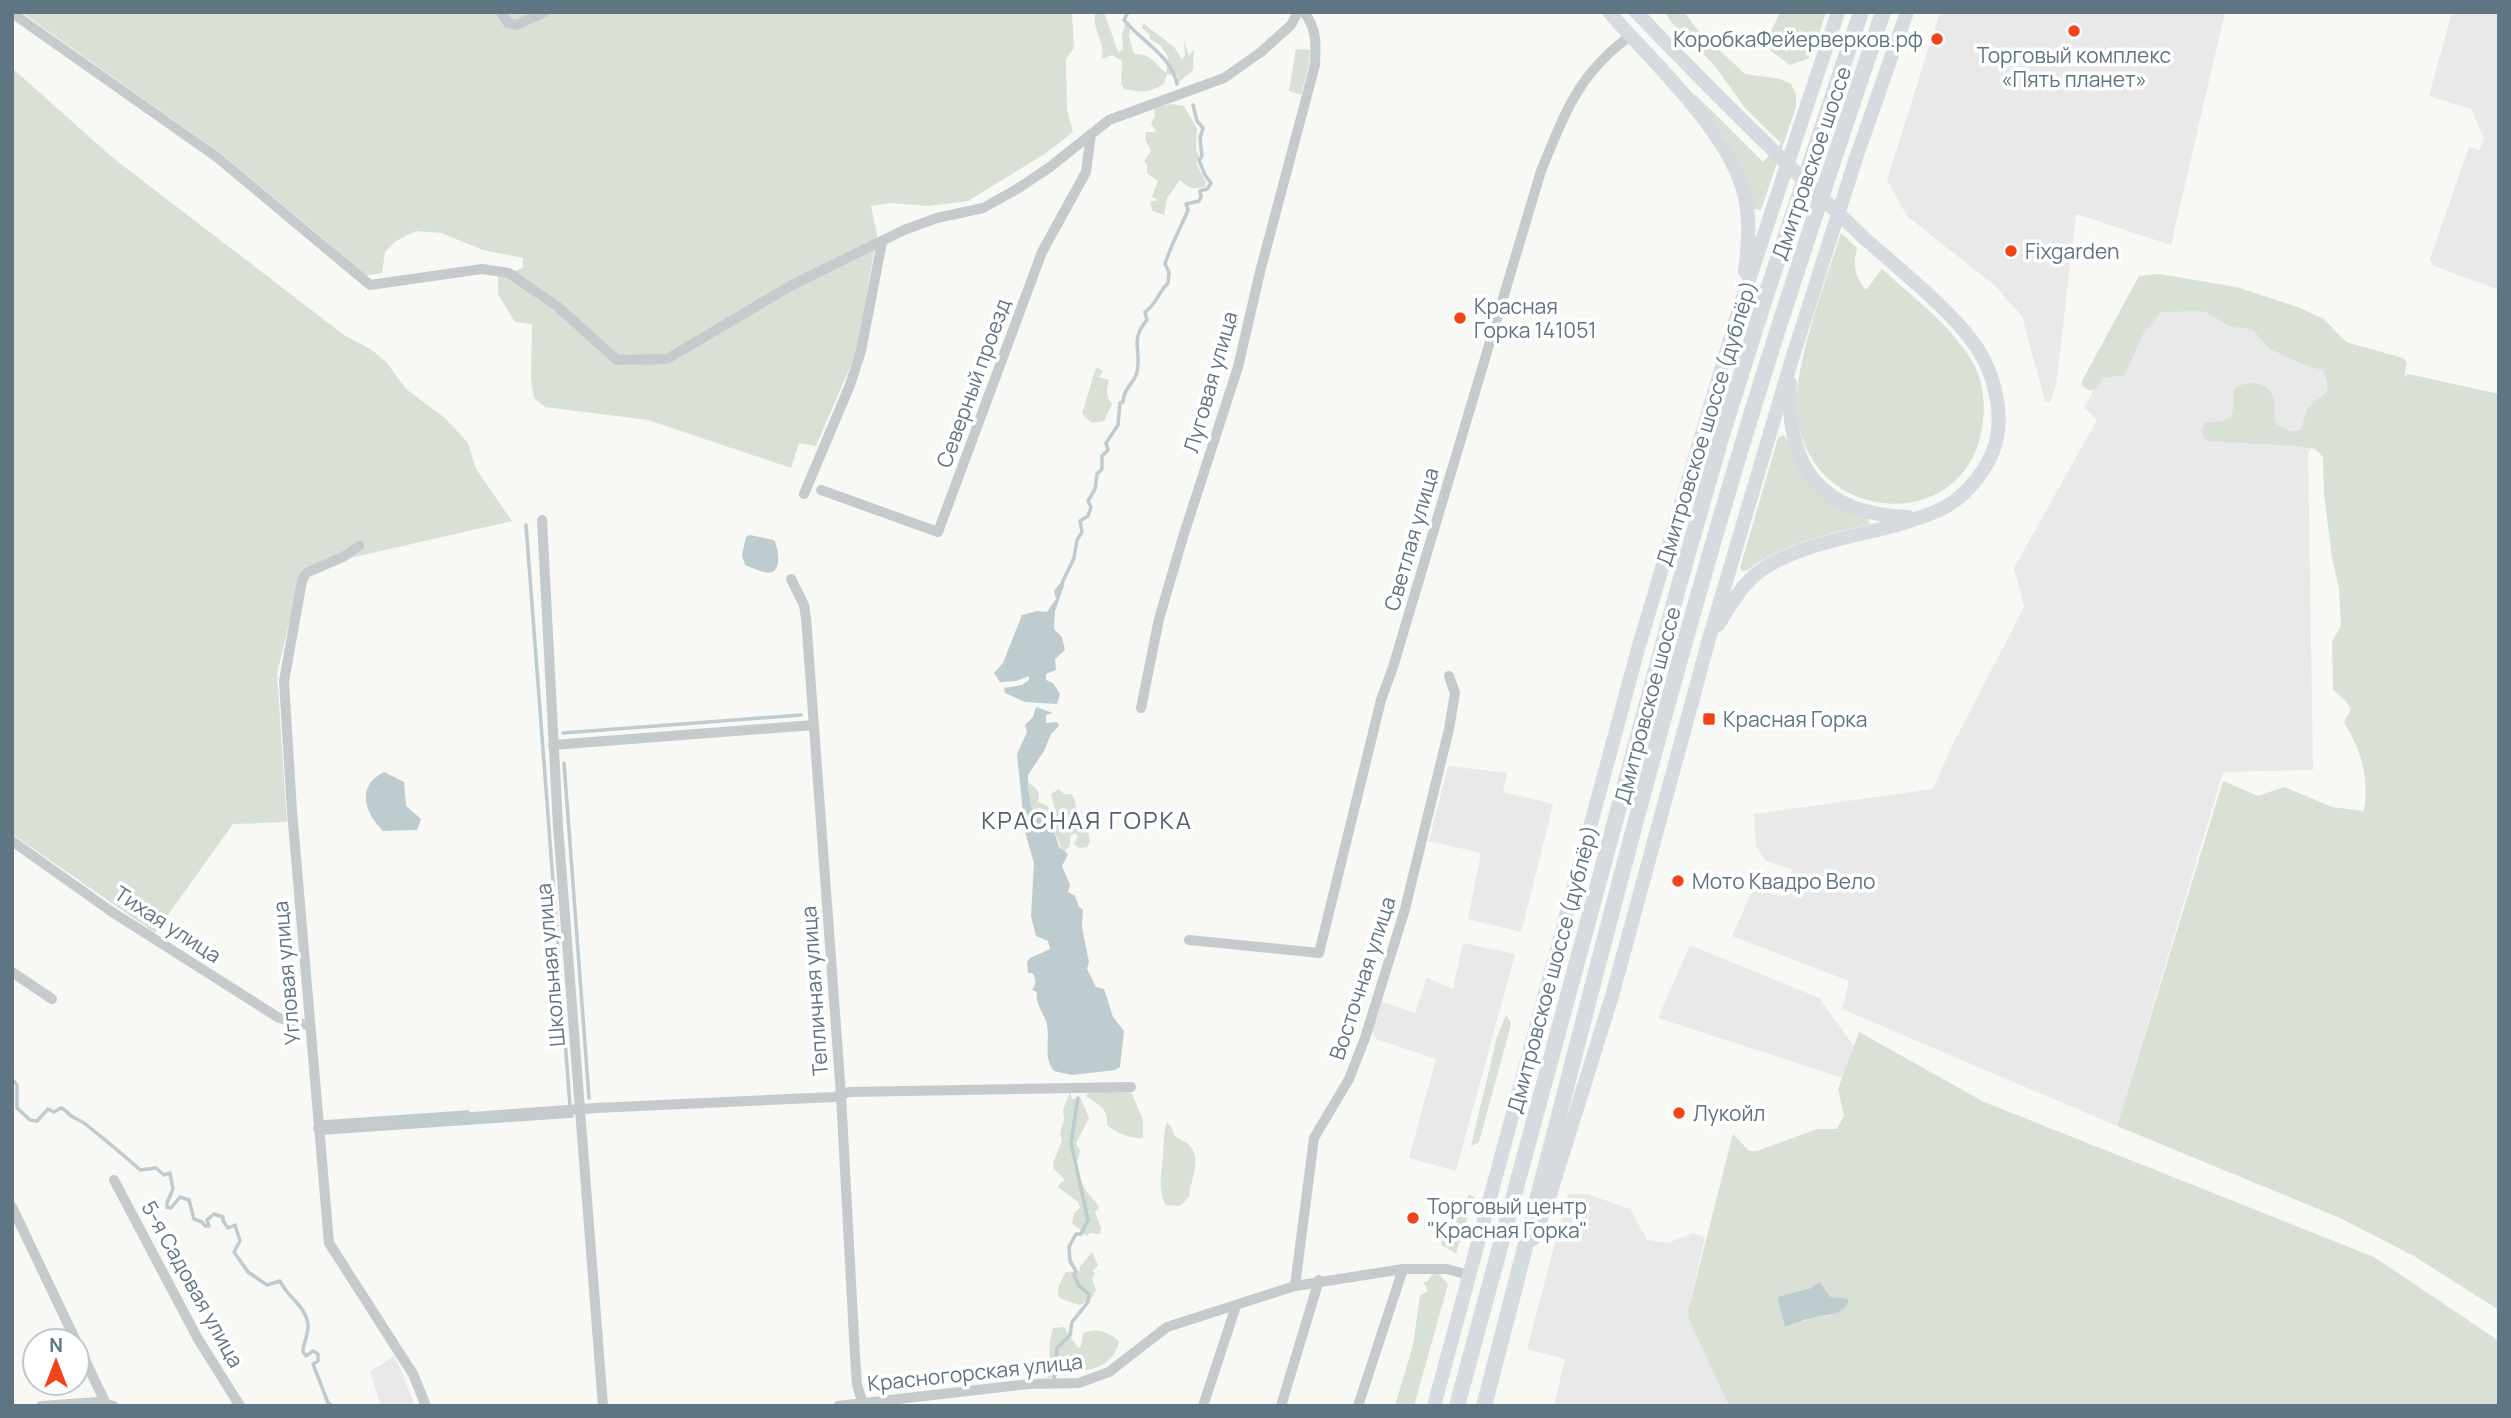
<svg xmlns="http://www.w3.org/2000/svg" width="2511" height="1418" font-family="Manrope,sans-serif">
<rect width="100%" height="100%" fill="#f8f8f4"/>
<g fill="#e8e9e8">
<polygon points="1940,12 2225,12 2171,245 2076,214 2056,385 2050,403 2045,401 2022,316 1995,286 1907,216 1887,180"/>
<polygon points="2452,12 2499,12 2499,290 2434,266 2430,259 2469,147 2480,150 2484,138 2471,109 2429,96"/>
<polygon points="2152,298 2238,317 2343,357 2337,405 2308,453 2313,770 2223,772 2117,1126 1842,1009 1849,981 1732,936 1753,889 1786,897 1792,869 1766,861 1756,846 1754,814 1933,789 1950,750 2024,607 2014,568 2097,420 2084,408 2138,307"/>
<polygon points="1448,766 1507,773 1503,792 1553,804 1521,932 1468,919 1481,853 1429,841"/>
<polygon points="1463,943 1515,954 1456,1171 1409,1158 1436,1059 1376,1039 1372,1030 1381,1001 1415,1013 1427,978 1453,989"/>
<polygon points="1690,945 1819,998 1854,1046 1843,1078 1658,1018"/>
<polygon points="1568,1194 1587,1194 1630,1209 1647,1240 1668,1243 1693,1233 1705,1237 1688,1311 1689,1320 1729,1406 1554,1406 1565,1359 1527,1349"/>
<polygon points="394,1356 400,1368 415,1406 381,1406 370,1372"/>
</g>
<g fill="#d9e0d5" fill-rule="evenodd">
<polygon points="21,12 1072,12 1074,48 1066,59 1067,110 1073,132 1046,153 968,201 928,206 891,203 871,206 877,235 856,353 816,446 799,443 791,468 648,420 545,407 534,398 531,379 532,324 515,322 498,294 498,277 523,268 523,258 483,250 441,233 416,231 396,241 385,252 382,273 364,276 320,236 224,156"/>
<path d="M 1095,12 L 1104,12 L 1118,52 L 1123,49 L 1122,36 L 1126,21 L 1130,23 L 1129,37 L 1134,54 C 1150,53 1155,63 1166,73 L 1168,57 L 1160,45 L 1150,39 L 1149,34 L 1142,28 L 1143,23 L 1174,47 L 1182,59 L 1185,55 L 1184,40 L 1189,56 L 1194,49 L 1193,70 L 1177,84 L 1178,76 L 1167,74 L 1164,84 C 1146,94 1143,92 1124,89 L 1121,84 L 1122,61 L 1112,55 L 1102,59 C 1105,38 1092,32 1095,12 Z"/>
<path d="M 1664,12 L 1684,12 L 1696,28 L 1745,74 L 1780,79 L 1791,84 L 1796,94 L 1796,107 L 1761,210 L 1754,209 C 1749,195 1746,179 1741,166 C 1730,139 1711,117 1693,96 L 1696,95 L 1763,162 L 1781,143 L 1745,108 L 1715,66 L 1674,25 Z"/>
<polygon points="1780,12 1826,12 1815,47 1808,59 1790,65 1771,51 1770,34"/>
<polygon points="1296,49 1310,50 1309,65 1301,95 1289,91"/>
<polygon points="12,68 113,158 344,335 372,350 387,363 406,389 445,418 468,443 476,469 512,521 302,569 277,674 287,822 233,824 155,933 12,834"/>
<path d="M 1171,104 L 1184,106 L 1197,128 L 1196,151 L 1199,156 L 1196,163 L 1206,183 L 1204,187 C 1192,190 1189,188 1180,180 L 1167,198 L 1164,215 L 1152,211 L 1150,202 L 1158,200 L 1152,197 L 1158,181 L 1147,173 L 1147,165 L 1144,161 L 1151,151 L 1145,139 L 1146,132 L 1156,132 L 1151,123 L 1155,117 L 1154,108 Z"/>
<path d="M 1841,233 L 1857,248 C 1853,265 1854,276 1866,290 L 1882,269 C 1912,297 1950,324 1971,360 C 1983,379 1985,399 1983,421 C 1971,537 1808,528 1797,413 C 1793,364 1826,282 1841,233 Z"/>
<path d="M 2159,274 L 2236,287 L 2295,306 L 2324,319 L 2346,342 L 2403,358 L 2407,362 L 2404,377 L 2408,374 L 2499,394 L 2499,1310 L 2414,1256 L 2340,1218 L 2117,1126 L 2223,781 L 2258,796 L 2284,787 L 2332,807 L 2364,811 C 2369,777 2362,752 2344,722 L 2351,709 L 2345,700 L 2333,690 L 2332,642 L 2341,626 L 2339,588 L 2332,558 L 2324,494 L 2323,457 L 2315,449 L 2298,446 L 2206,441 L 2201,431 L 2205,422 L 2221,422 L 2230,418 C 2237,408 2231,398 2235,388 C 2248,380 2268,381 2274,398 C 2277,408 2271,415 2277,425 L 2292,432 L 2301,430 L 2307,409 L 2327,391 L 2327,381 L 2323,370 L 2307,366 L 2270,349 L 2252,329 L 2231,327 L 2206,312 L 2196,311 L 2162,312 L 2144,332 L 2125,375 L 2104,378 L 2094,390 L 2088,390 L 2082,385 L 2082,381 L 2139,276 Z"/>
<path d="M 1096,367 L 1103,371 L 1099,377 L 1109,380 C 1107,389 1105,396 1112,404 L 1104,421 L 1092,423 L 1082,414 Z"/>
<path d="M 1784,435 C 1790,442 1791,452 1795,461 C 1809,491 1837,509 1867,518 L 1870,524 C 1826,535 1783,543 1746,571 L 1742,571 L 1740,568 L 1778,438 Z"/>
<path d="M 1028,782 C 1037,789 1041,791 1038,802 L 1047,806 L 1053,814 L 1055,810 L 1051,794 L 1059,789 L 1064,794 L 1071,794 C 1076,801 1078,806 1073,814 L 1082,811 L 1072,826 L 1082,826 L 1083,831 L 1088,832 L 1090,841 L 1087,847 L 1079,848 L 1074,844 L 1078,836 L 1075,833 L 1070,836 C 1071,844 1070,848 1063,852 L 1053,828 L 1037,816 L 1031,806 Z"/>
<polygon points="1506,1015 1511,1023 1510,1028 1479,1142 1471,1146 1497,1037"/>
<path d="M 1859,1032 L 1984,1102 L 2374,1257 L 2499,1341 L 2499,1406 L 1729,1406 L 1689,1320 L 1688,1311 L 1733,1134 L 1749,1151 L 1757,1151 L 1817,1129 L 1837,1129 L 1844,1116 L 1838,1089 ZM 1820,1283 L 1830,1297 L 1831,1315 L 1815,1317 L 1785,1327 L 1777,1297 L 1811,1288 Z"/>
<path d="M 1090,1090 L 1130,1090 L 1143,1120 L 1143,1138 C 1129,1139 1117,1133 1107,1125 C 1109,1108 1098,1105 1086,1096 Z"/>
<path d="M 1070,1092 L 1072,1099 L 1080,1097 L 1089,1118 L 1076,1143 L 1080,1150 L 1078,1159 L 1073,1164 C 1078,1172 1080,1179 1084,1187 C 1087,1194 1095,1199 1099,1208 L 1095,1212 L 1101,1228 L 1100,1234 L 1090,1233 L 1087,1236 L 1072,1223 L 1074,1213 L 1080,1208 L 1078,1202 L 1058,1187 L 1061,1182 L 1065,1180 L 1054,1169 L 1053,1163 L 1062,1141 L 1060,1133 L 1064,1119 L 1063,1110 Z"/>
<path d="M 1167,1122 L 1172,1128 L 1174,1135 C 1178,1139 1185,1141 1189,1145 C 1203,1159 1190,1181 1189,1197 L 1180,1206 L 1166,1205 C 1157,1189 1162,1173 1163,1156 C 1164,1145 1163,1133 1167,1122 Z"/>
<path d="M 1469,1194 L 1474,1197 L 1456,1253 L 1441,1245 C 1443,1235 1444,1218 1453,1211 C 1461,1205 1464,1203 1469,1194 Z"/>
<polygon points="1092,1252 1098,1265 1093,1271 1095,1273 1092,1279 1096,1290 1092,1298 1080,1305 1061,1299 1058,1294 1059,1285 1066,1272 1080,1271 1079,1268"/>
<polygon points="1437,1272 1448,1284 1414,1406 1395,1406 1413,1345 1420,1296 1428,1291 1423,1281 1427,1282 1431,1276"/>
<path d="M 1064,1327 L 1078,1348 L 1081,1347 L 1083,1333 C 1097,1327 1109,1332 1119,1341 C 1111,1378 1072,1367 1047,1379 L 1052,1364 C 1047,1355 1050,1338 1053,1328 Z"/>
</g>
<g fill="#becbcf">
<path d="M 750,535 L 774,540 C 778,547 782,568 772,572 C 765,575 752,567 745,565 L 742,555 L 746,537 Z"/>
<polygon points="1064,578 1064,586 1055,611 1054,629 1062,637 1065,650 1055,659 1056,670 1046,674 1046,680 1053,683 1060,694 1057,704 1025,702 1005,693 1004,688 1022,685 1029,680 1029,676 1016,681 1000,682 994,673 1003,663 1022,615 1037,611 1047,612 1056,599 1054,591"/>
<path d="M 1036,707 L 1053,713 L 1046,715 L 1046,723 L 1057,722 L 1059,726 L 1051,734 L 1044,751 L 1028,775 L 1028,785 L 1031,806 L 1034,812 L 1053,828 L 1059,847 L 1068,854 L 1062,866 L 1070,885 L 1068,892 L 1075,896 L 1079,907 L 1083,910 L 1082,927 L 1089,962 L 1087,969 L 1096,987 L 1104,989 L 1113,1017 L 1124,1031 L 1120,1067 L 1115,1070 L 1072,1075 L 1054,1071 C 1043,1058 1050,1041 1047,1025 C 1045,1014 1035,1005 1037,992 L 1032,990 C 1036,984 1037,979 1032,973 L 1028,973 L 1027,962 L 1030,958 L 1050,949 L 1048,941 L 1036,936 L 1031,916 L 1034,863 L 1025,832 L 1017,754 L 1027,732 L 1025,725 L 1033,717 Z"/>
<path d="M 384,772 L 404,782 L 406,806 L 421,819 L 417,830 L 383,831 C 364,812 356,786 384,772 Z"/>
<path d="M 1820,1282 L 1830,1297 L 1849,1299 C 1843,1318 1827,1313 1812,1318 C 1803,1320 1794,1324 1785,1327 L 1777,1297 L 1811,1288 Z"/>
</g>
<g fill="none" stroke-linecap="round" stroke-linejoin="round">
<g stroke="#becbcf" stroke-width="3.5">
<path d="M 1128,12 L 1124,20 C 1142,42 1171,55 1177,84"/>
<polyline points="526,525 570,1106"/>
<path d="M 1063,581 L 1074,558 L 1077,540 L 1082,532 L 1080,521 L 1088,516 L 1091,507 L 1088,501 L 1095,489 L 1097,474 L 1102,469 L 1102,456 L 1108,450 L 1106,443 L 1118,425 L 1120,403 L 1123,402 C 1123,389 1135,382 1137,372 C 1142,350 1129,341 1147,320 L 1145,312 C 1156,305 1157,294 1168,283 L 1169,272 L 1165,264 C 1170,247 1180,229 1188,210 L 1186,204 L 1199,201 L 1201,197 L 1200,191 L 1207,189 L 1211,183 L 1205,175 L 1199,160 L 1202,156 L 1200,138 L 1203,128 L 1197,121 L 1193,105"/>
<polyline points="563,733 801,715"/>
<polyline points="564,763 589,1098"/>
<path d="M 12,1079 L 17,1085 L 17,1108 L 30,1120 L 37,1121 L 48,1109 L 54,1112 L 61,1108 C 64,1109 67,1112 69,1114 C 74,1119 83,1121 88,1126 C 106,1141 124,1155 140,1170 L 156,1168 L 164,1175 L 170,1173 L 173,1189 L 167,1203 L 167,1207 L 171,1208 L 180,1197 L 189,1200 L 194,1219 L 202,1222 L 205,1226 L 209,1226 L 207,1220 L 214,1214 L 223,1217 L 223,1221 L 228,1228 L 235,1225 L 240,1241 L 234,1252 L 248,1272 L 267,1285 L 280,1281 C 288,1298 305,1305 308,1324 C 309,1334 303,1343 303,1352 L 306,1356 L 313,1351 L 318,1354 L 318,1361 L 313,1364 L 328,1403 L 333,1406"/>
<polyline points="323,1122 468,1112"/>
<polyline points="324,1133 572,1116"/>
<polyline points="1054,1380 1057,1348 1070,1335 1072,1322 1088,1302 1089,1294 1079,1286 1074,1275 1076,1271 1070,1261 1069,1247 1076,1234 1081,1234 1088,1220 1071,1143 1078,1098"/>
</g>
<g stroke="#c5cacd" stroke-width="10">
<polyline points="501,12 508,23 516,25 545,12"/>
<polyline points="12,13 218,158 370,285 482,269 509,273 557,306 617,360 667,359 792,285 904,230 937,218 983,208 1017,189 1050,167 1109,120 1224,78 1261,52 1291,25 1298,12"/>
<polyline points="821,490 938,532 1042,252 1086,172 1091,134"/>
<polyline points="804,494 850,385 861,351 882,242"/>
<polyline points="542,520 558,826 603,1406"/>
<polyline points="359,546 343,557 306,573 302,581 284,681 292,811 329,1243 413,1374 426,1406"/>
<polyline points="791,579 804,605 806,618 841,1095 855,1356 857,1385 863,1404"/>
<path d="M 1141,708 L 1159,619 L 1183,537 L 1238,367 L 1260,272 L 1315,65 C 1316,44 1317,29 1304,12"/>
<polyline points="553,745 814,725"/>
<polyline points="12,841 112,912 279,1018 310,1026"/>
<path d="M 1189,940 L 1319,953 L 1381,700 L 1393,667 L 1541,171 C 1565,113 1578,74 1630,36"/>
<polyline points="12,972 52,999"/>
<polyline points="318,1128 596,1108 834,1097 849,1092 1131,1087"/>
<polyline points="114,1180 198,1339 240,1406"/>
<polyline points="12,1207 76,1341"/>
<polyline points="1295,1286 1314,1138 1349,1079 1365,1038 1405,909 1449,729 1455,693 1449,676"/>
<polyline points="77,1343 105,1402"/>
<polyline points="41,1406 99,1402 114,1406"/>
<polyline points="838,1406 1029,1384 1079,1383 1109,1372 1167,1327 1295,1286 1403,1269 1447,1269 1469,1275"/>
<polyline points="1203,1406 1236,1306"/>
<polyline points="1281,1406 1319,1280"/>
<polyline points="1358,1406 1403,1269"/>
</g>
<g stroke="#d5dbde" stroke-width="14">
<path d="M 1609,12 C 1652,61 1722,125 1742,186 C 1751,213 1749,243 1745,271"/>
<path d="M 1636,12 C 1710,89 1785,163 1862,236 C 1896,267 1965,320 1984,360 C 1995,381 2002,413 1997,437 C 1992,464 1969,494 1945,507 C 1935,513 1921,517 1910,521 C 1864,536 1800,542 1760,571 C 1742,584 1730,606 1718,625"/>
<path d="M 1790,383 C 1786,468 1821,514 1908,517"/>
<polyline points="1533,1239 1549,1198 1612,996 1709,639 1791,362 1856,158 1907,12"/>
<polyline points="1434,1406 1638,649 1737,316 1838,12"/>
</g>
<g stroke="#d5dbde" stroke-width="16">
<polyline points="1457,1406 1679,585 1721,438 1766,295 1861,12"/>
<path d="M 1484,1406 C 1568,1084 1647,760 1743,442 C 1786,297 1836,155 1883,12"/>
</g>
</g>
<g fill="#f2431a" stroke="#fff" stroke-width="2.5">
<circle cx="2074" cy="31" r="7"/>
<circle cx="1937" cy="39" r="7"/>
<circle cx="2011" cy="251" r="7"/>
<circle cx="1460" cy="318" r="7"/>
<rect x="1702" y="712" width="14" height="14" rx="3.5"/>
<circle cx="1678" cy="881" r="7"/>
<circle cx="1679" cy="1113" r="7"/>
<circle cx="1413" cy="1218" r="7"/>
</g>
<g text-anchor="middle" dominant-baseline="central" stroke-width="7" stroke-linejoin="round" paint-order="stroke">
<g font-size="21" fill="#607582" stroke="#fff" text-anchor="start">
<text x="1923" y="39" text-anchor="end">КоробкаФейерверков.рф</text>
<text x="2074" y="55" text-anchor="middle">Торговый комплекс<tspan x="2074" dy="24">«Пять планет»</tspan></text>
<text x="2025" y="251">Fixgarden</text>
<text x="1474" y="306">Красная<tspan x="1474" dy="24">Горка 141051</tspan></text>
<text x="1723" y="719">Красная Горка</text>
<text x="1692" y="881">Мото Квадро Вело</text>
<text x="1693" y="1113">Лукойл</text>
<text x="1427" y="1206">Торговый центр<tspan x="1427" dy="24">"Красная Горка"</tspan></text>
</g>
<g font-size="21" fill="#607582" stroke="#fff">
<text transform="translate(1811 163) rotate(-71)">Дмитровское шоссе</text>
<text transform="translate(1210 382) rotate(-74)">Луговая улица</text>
<text transform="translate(973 383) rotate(-70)">Северный проезд</text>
<text transform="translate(1706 423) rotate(-73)">Дмитровское шоссе (дублёр)</text>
<text transform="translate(1411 539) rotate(-74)">Светлая улица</text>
<text transform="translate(1647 705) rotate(-75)">Дмитровское шоссе</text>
<text transform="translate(168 924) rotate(33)">Тихая улица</text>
<text transform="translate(550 965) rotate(-95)">Школьная улица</text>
<text transform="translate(1552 969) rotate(-75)">Дмитровское шоссе (дублёр)</text>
<text transform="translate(286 973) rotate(-95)">Угловая улица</text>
<text transform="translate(1362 978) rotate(-72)">Восточная улица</text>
<text transform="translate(814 991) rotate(-94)">Тепличная улица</text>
<text transform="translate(193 1284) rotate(61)">5-я Садовая улица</text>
<text transform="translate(975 1372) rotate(-6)">Красногорская улица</text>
</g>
<g font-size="24" letter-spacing="2" fill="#53626c" stroke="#fff">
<text x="1087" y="819">КРАСНАЯ ГОРКА</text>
</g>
</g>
<rect width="2511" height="1418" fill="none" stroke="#607582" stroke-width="28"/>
<g transform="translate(56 1362)"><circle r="33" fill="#ffffff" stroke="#bfc8cd" stroke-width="2"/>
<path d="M0-5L12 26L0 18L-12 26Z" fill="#f2431a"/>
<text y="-10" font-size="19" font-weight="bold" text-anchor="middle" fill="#607582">N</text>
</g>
</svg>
